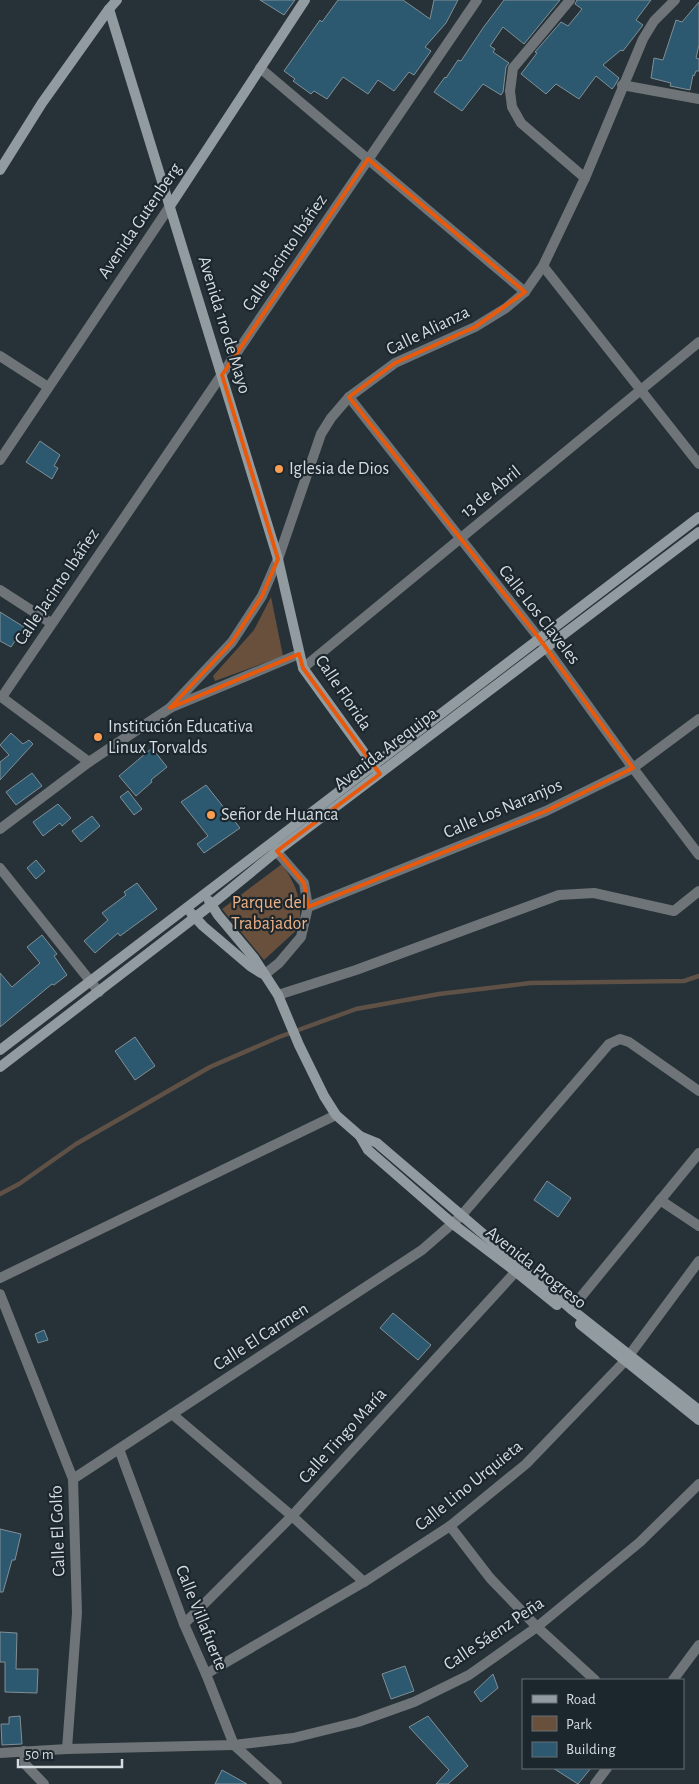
<svg xmlns="http://www.w3.org/2000/svg" width="699" height="1784" font-family="'Alegreya Sans',sans-serif">
<rect width="100%" height="100%" fill="#263138"/>
<g fill="#69503d">
<polygon points="271,597 283,656 215,681 213,676 254,630"/>
<path d="M 282,864 C 298,888 301,899 300,927 L 264,960 L 222,909 Z"/>
</g>
<g fill="none" stroke-linecap="round" stroke-linejoin="round">
<polyline stroke="#5f5145" stroke-width="4.5" points="0,1194 19,1184 76,1144 210,1067 279,1037 356,1009 439,994 530,983 684,981 699,976"/>
</g>
<g fill="#2c5970" stroke="#818f96">
<polygon points="260,0 295,0 284,15"/>
<polygon points="338,0 403,0 430,19 434,0 458,0 446,23 425,47 431,51 414,75 409,72 394,91 378,80 368,94 343,77 327,99 314,91 311,94 293,81 295,79 284,71 320,20 322,22"/>
<polygon points="504,0 560,0 524,44 503,27 490,46 495,49 493,52 509,63 506,67 503,92 501,95 483,84 462,111 434,92 445,77 446,78 458,60 461,61 483,28"/>
<polygon points="577,0 651,0 636,20 643,25 623,51 621,50 603,65 619,78 615,85 612,89 596,76 579,99 556,84 546,94 521,74 537,53 535,52 561,22 568,26 582,9 575,4"/>
<polygon points="699,2 699,45 696,58 699,59 699,71 696,71 694,76 693,75 690,90 670,86 671,83 651,78 654,58 663,60 676,20 682,22"/>
<polygon points="40,441 60,455 54,466 58,468 52,479 26,462"/>
<polygon points="0,612 24,627 11,647 0,641"/>
<polygon points="11,733 23,744 29,740 33,744 0,780 0,762 9,755 0,745"/>
<polygon points="152,748 167,767 151,780 152,782 136,796 119,776"/>
<polygon points="32,773 42,786 16,805 6,792"/>
<polygon points="206,785 240,828 204,853 197,844 208,836 181,802"/>
<polygon points="128,791 142,809 134,815 120,797"/>
<polygon points="58,804 71,818 62,826 60,823 43,836 33,822"/>
<polygon points="92,816 100,826 81,842 72,831"/>
<polygon points="36,860 45,871 36,879 27,868"/>
<polygon points="137,883 157,909 120,936 118,933 95,953 84,941 108,920 102,913 126,895 124,892"/>
<polygon points="42,935 57,954 54,956 67,975 54,985 52,984 0,1027 0,973 12,987 40,963 27,947"/>
<polygon points="135,1037 155,1066 135,1080 115,1051"/>
<polygon points="547,1181 571,1198 558,1217 534,1200"/>
<polygon points="393,1313 431,1345 418,1360 380,1328"/>
<polygon points="44,1330 48,1340 38,1343 35,1334"/>
<polygon points="0,1529 21,1534 15,1560 12,1560 3,1592 0,1592"/>
<polygon points="0,1632 17,1633 16,1669 38,1669 37,1693 5,1692 5,1662 0,1662"/>
<polygon points="405,1666 414,1691 391,1699 382,1674"/>
<polygon points="493,1674 498,1688 481,1702 474,1692"/>
<polygon points="20,1716 22,1744 2,1745 1,1724 9,1724 9,1717"/>
<polygon points="428,1716 468,1766 448,1784 436,1784 449,1770 409,1727"/>
<polygon points="553,1768 591,1768 578,1784"/>
<polygon points="222,1770 247,1784 215,1784"/>
</g>
<g fill="none" stroke-linecap="round" stroke-linejoin="round">
<g stroke="#6e7477" stroke-width="10">
<polyline points="570,0 513,68 510,91 512,107 521,123 585,178"/>
<polyline points="260,68 525,292"/>
<polyline points="622,85 699,99"/>
<polyline points="543,266 699,464"/>
<polyline points="0,356 48,387"/>
<polyline points="349,397 539,638 633,768 699,855"/>
<polyline points="0,460 170,206"/>
<polyline points="0,590 51,623"/>
<polyline points="303,668 699,342"/>
<polyline points="0,696 89,762"/>
<polyline points="2,697 477,0"/>
<polyline points="170,708 232,642 262,596 278,559 321,434 331,418 349,397 395,363 475,327 506,308 525,292 543,266 585,178 643,39 654,21 675,0"/>
<polyline points="0,829 89,762 170,708 299,654"/>
<polyline points="0,868 99,992"/>
<polyline points="308,907 546,811 633,768 699,719"/>
<polyline points="264,975 279,963 301,937 308,907 304,883 272,846"/>
<polyline points="278,995 356,970 559,895 594,893 674,911 699,891"/>
<polyline points="660,1200 699,1226"/>
<polyline points="0,1278 336,1115"/>
<polyline points="0,1294 73,1479 77,1613 67,1749"/>
<polyline points="571,1309 699,1153"/>
<polyline points="172,1414 292,1516 364,1582"/>
<polyline points="119,1449 184,1624 206,1674 234,1745 277,1784"/>
<polyline points="73,1479 422,1250 461,1216 609,1044 620,1039 629,1042 699,1091"/>
<polyline points="450,1526 490,1578 537,1627 595,1680"/>
<polyline points="184,1624 292,1516 521,1266"/>
<polyline points="206,1674 364,1582 450,1526 526,1464 625,1361 699,1261"/>
<polyline points="673,1680 699,1645"/>
<polyline points="24,1751 25,1764 44,1784"/>
<polyline points="0,1753 67,1749 234,1745 293,1738 358,1722 414,1702 469,1675 537,1627 640,1542 699,1484"/>
<polyline points="595,1784 607,1768"/>
</g>
<g stroke="#919ba0" stroke-width="10">
<polyline points="109,9 278,559 303,668 376,769"/>
<polyline points="0,170 42,103 109,9 117,0"/>
<polyline points="170,206 305,0"/>
<polyline points="209,901 218,915 254,958 278,995 299,1045 324,1096 336,1115 360,1136 377,1143 571,1309 699,1410"/>
<polyline points="191,913 203,926 250,966 261,973"/>
<polyline points="0,1050 699,517"/>
<polyline points="0,1067 211,905 277,851 699,532"/>
<polyline points="360,1136 368,1150 453,1224 515,1271 557,1305"/>
<polyline points="580,1324 699,1420"/>
</g>
</g>
<path fill="none" stroke="#e8590c" stroke-width="4" stroke-linejoin="round" d="M 368,159 L 525,292 L 475,327 L 395,363 L 349,397 L 539,638 L 633,768 L 546,811 L 308,907 L 304,883 L 277,851 L 380,774 L 303,668 L 299,654 L 170,708 L 232,642 L 262,596 L 278,559 L 222,375 Z"/>
<g fill="#fc9e52" stroke="#1c272d" stroke-width="2">
<circle cx="279" cy="469" r="5"/>
<circle cx="98" cy="737" r="5"/>
<circle cx="211" cy="815" r="5"/>
</g>
<g text-anchor="middle" dominant-baseline="central" stroke-width="4.5" stroke-linejoin="round" paint-order="stroke">
<g font-size="18" fill="#d5dce0" stroke="#1c272d">
<text transform="translate(140 221) rotate(-56)">Avenida Gutenberg</text>
<text transform="translate(285 253) rotate(-56)">Calle Jacinto Ibáñez</text>
<text transform="translate(224 325) rotate(73)">Avenida 1ro de Mayo</text>
<text transform="translate(428 331) rotate(-26)">Calle Alianza</text>
<text transform="translate(491 492) rotate(-39)">13 de Abril</text>
<text transform="translate(57 587) rotate(-56)">Calle Jacinto Ibáñez</text>
<text transform="translate(539 615) rotate(52)">Calle Los Claveles</text>
<text transform="translate(343 693) rotate(56)">Calle Florida</text>
<text transform="translate(386 749) rotate(-37)">Avenida Arequipa</text>
<text transform="translate(503 809) rotate(-23)">Calle Los Naranjos</text>
<text transform="translate(536 1268) rotate(38)">Avenida Progreso</text>
<text transform="translate(261 1337) rotate(-33)">Calle El Carmen</text>
<text transform="translate(343 1436) rotate(-48)">Calle Tingo María</text>
<text transform="translate(469 1486) rotate(-39)">Calle Lino Urquieta</text>
<text transform="translate(58 1531) rotate(-92)">Calle El Golfo</text>
<text transform="translate(201 1618) rotate(68)">Calle Villafuerte</text>
<text transform="translate(494 1634) rotate(-34)">Calle Sáenz Peña</text>
</g>
<g font-size="18" fill="#d5dce0" stroke="#1c272d" text-anchor="start">
<text x="289" y="469">Iglesia de Dios</text>
<text x="108" y="727">Institución Educativa<tspan x="108" dy="21">Linux Torvalds</tspan></text>
<text x="221" y="815">Señor de Huanca</text>
</g>
<g font-size="18" fill="#eeb185" stroke="#1c272d">
<text x="269" y="903">Parque del<tspan x="269" dy="21">Trabajador</tspan></text>
</g>
</g>
<rect x="522" y="1679" width="162" height="90" fill="#1c272d" stroke="#666f75"/>
<rect x="532" y="1695" width="25" height="8" fill="#919ba0" stroke="#666f75"/>
<text x="566" y="1704" font-size="15" fill="#d5dce0">Road</text>
<rect x="532" y="1716" width="25" height="15" fill="#69503d" stroke="#666f75"/>
<text x="566" y="1729" font-size="15" fill="#d5dce0">Park</text>
<rect x="532" y="1742" width="25" height="15" fill="#2c5970" stroke="#666f75"/>
<text x="566" y="1754" font-size="15" fill="#d5dce0">Building</text>
<path d="M18 1759v8h104v-8" fill="none" stroke="#d5dce0" stroke-width="2.5"/>
<text x="25" y="1759" font-size="15" fill="#d5dce0" stroke="#1c272d" stroke-width="4" paint-order="stroke">50 m</text>
</svg>
